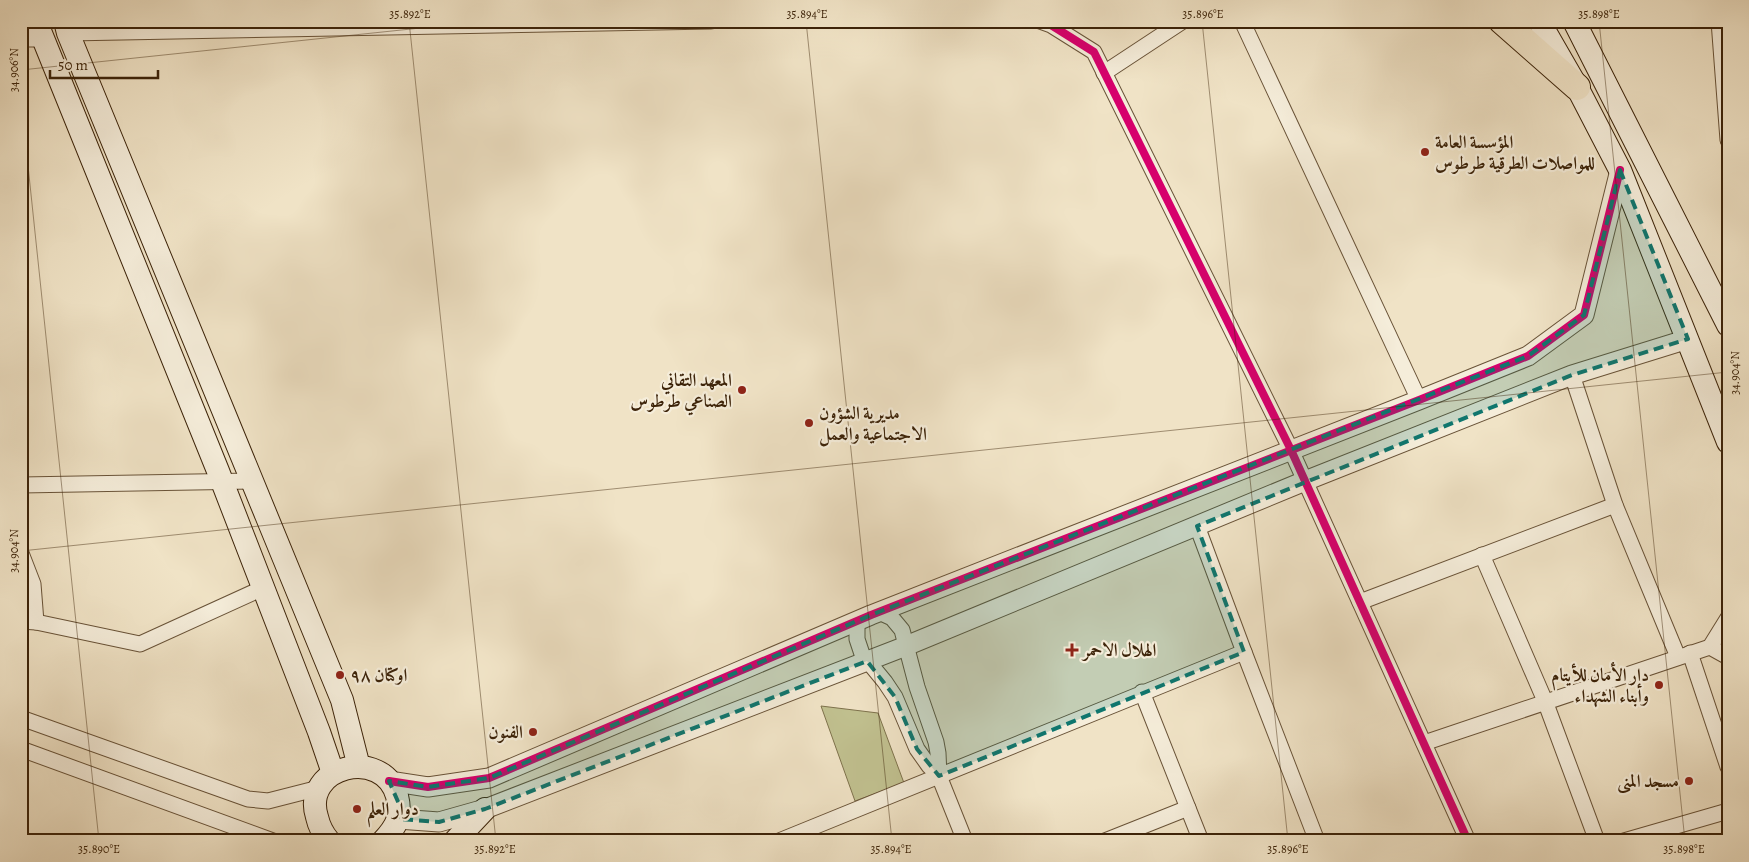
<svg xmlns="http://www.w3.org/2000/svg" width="1749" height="862" font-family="Alegreya,Amiri,serif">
<rect width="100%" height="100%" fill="#f0e3c6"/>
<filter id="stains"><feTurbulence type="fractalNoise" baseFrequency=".004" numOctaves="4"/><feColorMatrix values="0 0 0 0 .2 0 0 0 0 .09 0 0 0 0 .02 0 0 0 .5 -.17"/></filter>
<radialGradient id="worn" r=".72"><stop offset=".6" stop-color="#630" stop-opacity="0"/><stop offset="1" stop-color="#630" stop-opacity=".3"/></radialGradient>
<polygon fill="#c1c190" stroke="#7e724c" points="821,706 878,713 904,783 855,801"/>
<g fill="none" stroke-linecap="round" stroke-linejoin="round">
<defs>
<g id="minor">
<polyline points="1040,21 1051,25 1094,52 1291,450 1468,841"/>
<polyline points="1242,21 1419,400"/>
<polyline points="1719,21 1728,140"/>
<polyline points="68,33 711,21"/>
<polyline points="21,39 42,39"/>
<polyline points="1104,73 1183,21"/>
<polyline points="1572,375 1615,505 1678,657"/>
<polyline points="21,485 252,481"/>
<polyline points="1197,526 1244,652 1317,841"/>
<polyline points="21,553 33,584 36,622 21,621"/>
<polyline points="1482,555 1545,701 1597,841"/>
<polyline points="1360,602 1615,505"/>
<polyline points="879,612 892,618 902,630 917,687 936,742 938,753 939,776 965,841"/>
<polyline points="857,621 857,639 862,654 885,682 895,697 917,749 929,766 939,776"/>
<polyline points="36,622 140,644 263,588"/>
<polyline points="1710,647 1728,657"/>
<polyline points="1690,653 1728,767"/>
<polyline points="1142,692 1201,841"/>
<polyline points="21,718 248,799 268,801 319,788"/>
<polyline points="1424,743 1710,647 1728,618"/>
<polyline points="21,749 273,841"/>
<polyline points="779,841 1244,652"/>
<polyline points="1105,841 1188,808"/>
<polyline points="1624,841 1728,811"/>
</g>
<g id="tertiary">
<polyline points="389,781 428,787 489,778 871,615 1419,400 1528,356 1584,315 1620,170"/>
<polyline points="398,819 439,822 485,809 906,646 1305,481 1572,375 1688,339"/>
</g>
<g id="secondary">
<polyline points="36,21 218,471 319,732 333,773"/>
<polyline points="65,21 68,33 342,700 359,767"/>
<polyline points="1539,21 1577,87 1620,170 1728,442"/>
<polyline points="1574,21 1728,325"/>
<path d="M 329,841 C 323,834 319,826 317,817 C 301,766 383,746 397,796 C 402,816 397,826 383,841"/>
<polyline points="455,841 485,809"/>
</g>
<polyline id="trunk" points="1502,21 1577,87"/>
</defs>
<use href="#minor" stroke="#695338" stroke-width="17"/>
<use href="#tertiary" stroke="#695338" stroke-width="21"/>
<use href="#secondary" stroke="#3c2309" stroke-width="24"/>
<use href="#trunk" stroke="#3c2309" stroke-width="28"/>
<use href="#minor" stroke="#f5edda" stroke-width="15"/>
<use href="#tertiary" stroke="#f5edda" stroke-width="19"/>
<use href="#secondary" stroke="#f5edda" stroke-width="22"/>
<use href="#trunk" stroke="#f0e3c6" stroke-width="26"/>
<defs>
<g id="cycleway">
<polyline points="1040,21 1051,25 1094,52 1291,450 1468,841"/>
<polyline points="389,781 428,787 489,778 871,615 1419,400 1528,356 1584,315 1620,170"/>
</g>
</defs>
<use href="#cycleway" stroke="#f5edda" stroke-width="11"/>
<use href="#cycleway" stroke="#d6006c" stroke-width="8"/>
</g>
<path fill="#0f766e" fill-opacity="0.2" stroke="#0f766e" stroke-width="4" stroke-dasharray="10 6" stroke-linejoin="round" d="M 1620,170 L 1688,339 L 1572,375 L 1197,526 L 1244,652 L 939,776 L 917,749 L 895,697 L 867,661 L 485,809 L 439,822 L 398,819 L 399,804 L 389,781 L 428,787 L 489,778 L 871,615 L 1528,356 L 1584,315 Z"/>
<path fill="none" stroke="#3c2309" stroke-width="1" stroke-opacity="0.45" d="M 409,21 L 496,841M 806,21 L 892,841M 1202,21 L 1288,841M 1599,21 L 1685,841M 21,70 L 487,21M 21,99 L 99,841M 21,551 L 1728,372"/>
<g fill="#8f2418" stroke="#f5edda" stroke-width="2">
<circle cx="1425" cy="152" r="5"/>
<circle cx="742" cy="390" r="5"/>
<circle cx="809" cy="423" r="5"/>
<path d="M1069.5 642.5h5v5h5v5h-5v5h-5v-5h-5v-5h5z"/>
<circle cx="340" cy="675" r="5"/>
<circle cx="1659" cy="685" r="5"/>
<circle cx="533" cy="732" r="5"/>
<circle cx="1689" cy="781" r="5"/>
<circle cx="357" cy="809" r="5"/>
</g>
<g text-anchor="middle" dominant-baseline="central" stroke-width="4.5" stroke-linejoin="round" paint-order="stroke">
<g font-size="18" font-weight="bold" fill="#3c2309" stroke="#f5edda" text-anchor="start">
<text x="1435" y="142">المؤسسة العامة<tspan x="1435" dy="21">للمواصلات الطرقية طرطوس</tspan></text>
<text x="732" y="380" text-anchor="end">المعهد التقاني<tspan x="732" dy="21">الصناعي طرطوس</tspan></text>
<text x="819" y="413">مديرية الشؤون<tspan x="819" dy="21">الاجتماعية والعمل</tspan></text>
<text x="1083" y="650">الهلال الاحمر</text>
<text x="350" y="675">اوكتان ٩٨</text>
<text x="1649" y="675" text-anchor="end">دار الأمان للأيتام<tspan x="1649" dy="21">وأبناء الشهداء</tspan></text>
<text x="523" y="732" text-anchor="end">الفنون</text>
<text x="1679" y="781" text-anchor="end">مسجد المنى</text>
<text x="367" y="809">دوار العلم</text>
</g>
</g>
<rect width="1749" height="862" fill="none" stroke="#f0e3c6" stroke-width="55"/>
<path d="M50 70v8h108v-8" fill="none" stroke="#3c2309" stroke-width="2.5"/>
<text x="58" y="70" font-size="15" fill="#3c2309" stroke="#f5edda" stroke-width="4" paint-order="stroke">50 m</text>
<rect x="28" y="28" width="1694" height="806" fill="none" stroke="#3c2309" stroke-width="2"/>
<g font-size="12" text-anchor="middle" fill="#3c2309">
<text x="410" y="18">35.892°E</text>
<text x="807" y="18">35.894°E</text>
<text x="1203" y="18">35.896°E</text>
<text x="1599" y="18">35.898°E</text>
<text transform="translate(14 70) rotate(-90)" y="4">34.906°N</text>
<text transform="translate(1735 373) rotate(-90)" y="4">34.904°N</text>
<text transform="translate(14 551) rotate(-90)" y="4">34.904°N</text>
<text x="99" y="853">35.890°E</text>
<text x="495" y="853">35.892°E</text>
<text x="891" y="853">35.894°E</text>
<text x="1288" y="853">35.896°E</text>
<text x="1684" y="853">35.898°E</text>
</g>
<rect width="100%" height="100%" filter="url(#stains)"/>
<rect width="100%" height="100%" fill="url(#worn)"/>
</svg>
